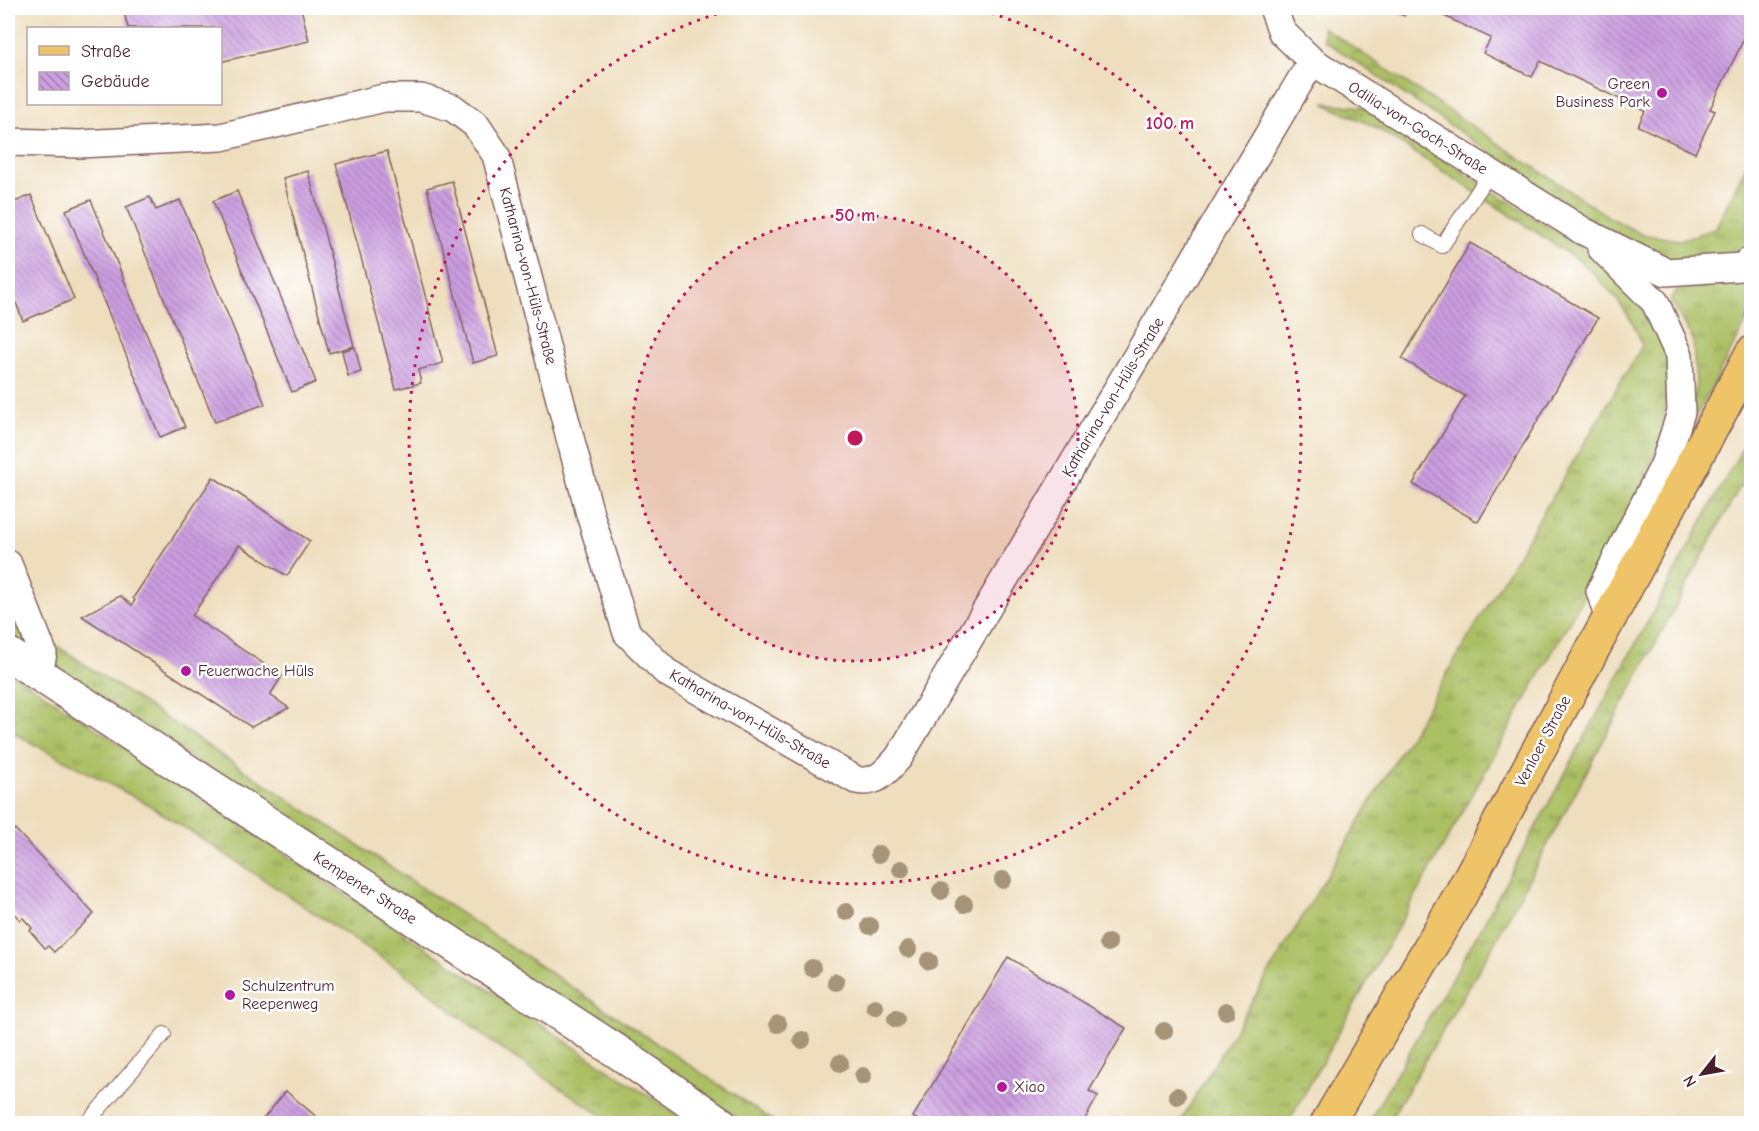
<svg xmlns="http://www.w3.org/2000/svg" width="1759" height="1131" font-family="'Comic Neue',sans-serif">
<defs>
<pattern id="grass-tufts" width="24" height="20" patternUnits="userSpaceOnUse" patternTransform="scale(1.5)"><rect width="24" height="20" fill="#abbf63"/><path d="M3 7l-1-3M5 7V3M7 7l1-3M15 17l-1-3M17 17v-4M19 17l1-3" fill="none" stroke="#8d9b52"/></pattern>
<pattern id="building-back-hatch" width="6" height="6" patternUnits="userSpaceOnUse" patternTransform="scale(1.5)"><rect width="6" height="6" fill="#cb9ee0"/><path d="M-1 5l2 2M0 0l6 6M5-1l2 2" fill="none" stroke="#a780b6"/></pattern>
</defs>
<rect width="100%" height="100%" fill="#fff"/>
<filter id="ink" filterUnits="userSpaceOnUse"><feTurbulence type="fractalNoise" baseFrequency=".0167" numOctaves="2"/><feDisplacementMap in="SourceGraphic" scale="12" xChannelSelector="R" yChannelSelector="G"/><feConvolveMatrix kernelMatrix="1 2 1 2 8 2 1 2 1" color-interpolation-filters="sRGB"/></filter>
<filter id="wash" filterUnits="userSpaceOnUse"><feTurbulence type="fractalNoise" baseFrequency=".008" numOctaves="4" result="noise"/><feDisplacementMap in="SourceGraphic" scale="24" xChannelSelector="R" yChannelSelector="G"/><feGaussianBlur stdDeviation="1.35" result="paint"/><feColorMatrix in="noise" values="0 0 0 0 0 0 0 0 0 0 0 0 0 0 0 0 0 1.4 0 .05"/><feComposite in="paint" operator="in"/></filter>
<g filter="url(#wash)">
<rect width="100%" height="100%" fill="#eedebe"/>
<g fill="url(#grass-tufts)" stroke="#7a6f47" stroke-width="1.5">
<polygon points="1323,27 1609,217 1641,234 1679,240 1715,229 1751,156 1751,248 1719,262 1658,260 1602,228 1324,40"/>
<path d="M 1324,103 L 1362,107 L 1578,246 L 1628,285 L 1668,348 L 1664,432 L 1632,510 L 1288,1123 L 1179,1124 L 1642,346 C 1633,313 1605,284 1580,261 L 1380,130 C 1362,119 1342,114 1324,103 Z"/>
<polygon points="1751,274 1751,313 1683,441 1696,385 1693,339 1670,300 1679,287 1706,288"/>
<polygon points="1751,432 1751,466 1495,942 1388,1123 1368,1123 1477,935"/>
<polygon points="8,598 31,649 8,637"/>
<polygon points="51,642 777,1123 745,1123 60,671"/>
<polygon points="8,670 689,1123 613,1123 494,1044 403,972 210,844 149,805 8,730"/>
</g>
<g id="blocks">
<g fill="url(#building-back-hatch)">
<polygon points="123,8 301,8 309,41 220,62 220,28 128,28"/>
<polygon points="1387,8 1408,8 1404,16"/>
<polygon points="1427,8 1752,8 1752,22 1710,109 1715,111 1695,153 1638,126 1645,111 1540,61 1532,77 1483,53 1491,38"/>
<polygon points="387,151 443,363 418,370 421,383 396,389 336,164"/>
<polygon points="308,171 354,346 329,353 283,178"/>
<polygon points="452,181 498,356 473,363 427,188"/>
<polygon points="237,191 316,382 292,392 213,201"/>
<polygon points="31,195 74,299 23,321 8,282 8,205"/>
<polygon points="150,197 156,210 180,200 265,404 215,422 126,207"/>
<polygon points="91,200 185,427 160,437 66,210"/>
<polygon points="1470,243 1598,318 1478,522 1413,484 1465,396 1402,359"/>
<polygon points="355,347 361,372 348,376 342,351"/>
<polygon points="213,477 310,541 287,576 239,545 192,616 282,676 270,695 289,708 251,727 82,616 120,596 132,605 135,600 133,598"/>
<polygon points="15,829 94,914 54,952 48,946 45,948 30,931 32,928 23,918 20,920 8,907 8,837"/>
<polygon points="1008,957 1126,1028 1089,1091 1098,1096 1082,1124 923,1124 913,1117"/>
<polygon points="286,1091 325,1124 259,1124"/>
</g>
</g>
</g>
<g filter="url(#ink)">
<use href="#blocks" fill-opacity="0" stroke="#83625e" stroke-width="1.5"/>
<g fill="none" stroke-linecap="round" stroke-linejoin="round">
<defs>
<g id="service">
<polyline points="1422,234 1442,246 1490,173"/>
<polyline points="86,1124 164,1034"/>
</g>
<g id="minor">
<polyline points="1273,8 1282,32 1312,61 1583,231 1666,272 1741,267 1752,260"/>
<path d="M 8,142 L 79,144 L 221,137 L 384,98 L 421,98 L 453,108 L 476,125 L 496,155 L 590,514 L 627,633 L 666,672 L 856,780 C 876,785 887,771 899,757 L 1312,61"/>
<polyline points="1601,248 1655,302 1679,355 1681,412 1664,465 1600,591 1609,619"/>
<polyline points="8,564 43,653 39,674"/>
</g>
<polyline id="tertiary" points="8,654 621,1054 721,1124"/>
<polyline id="primary" points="1327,1124 1461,894 1752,353"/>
</defs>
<use href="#service" stroke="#83625e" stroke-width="16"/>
<use href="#minor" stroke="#83625e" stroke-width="30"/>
<use href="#tertiary" stroke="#83625e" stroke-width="36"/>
<use href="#primary" stroke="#83625e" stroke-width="36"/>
<use href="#service" stroke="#fff" stroke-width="14"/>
<use href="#minor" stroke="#fff" stroke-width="27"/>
<use href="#tertiary" stroke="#fff" stroke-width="33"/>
<use href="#primary" stroke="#efc469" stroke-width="33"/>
</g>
<g fill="#a69478">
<circle cx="879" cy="854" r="9"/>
<circle cx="901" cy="869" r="9"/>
<circle cx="1003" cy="880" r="9"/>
<circle cx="941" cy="891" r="9"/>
<circle cx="964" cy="904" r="9"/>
<circle cx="846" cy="912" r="9"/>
<circle cx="870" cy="926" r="9"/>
<circle cx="1108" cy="943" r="9"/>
<circle cx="908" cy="949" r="9"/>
<circle cx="929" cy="961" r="9"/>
<circle cx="812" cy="968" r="9"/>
<circle cx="836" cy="982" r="9"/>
<circle cx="875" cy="1007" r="9"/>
<circle cx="1226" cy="1011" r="9"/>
<circle cx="896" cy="1019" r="9"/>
<circle cx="778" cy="1024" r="9"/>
<circle cx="1164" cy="1031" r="9"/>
<circle cx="802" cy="1040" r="9"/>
<circle cx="840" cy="1063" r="9"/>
<circle cx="863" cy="1076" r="9"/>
<circle cx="1177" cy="1096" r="9"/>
</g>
</g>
<circle cx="855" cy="438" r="223" fill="#c2185b" fill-opacity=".12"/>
<g fill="none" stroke="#c2185b" stroke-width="3" stroke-dasharray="3 6">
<circle cx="855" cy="438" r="223"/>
<path d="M974 8A446 446 0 1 1 736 8"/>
</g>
<g fill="#b5179e" stroke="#fff" stroke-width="2">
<circle cx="1662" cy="93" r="6"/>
<circle cx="186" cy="671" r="6"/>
<circle cx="230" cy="995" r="6"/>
<circle cx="1002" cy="1087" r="6"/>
</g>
<g text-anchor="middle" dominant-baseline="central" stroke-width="5" stroke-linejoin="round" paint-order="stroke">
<g font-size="16" fill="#4a1f2b" stroke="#fff" text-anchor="start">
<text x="1650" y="84" text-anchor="end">Green<tspan x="1650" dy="18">Business Park</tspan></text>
<text x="198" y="671">Feuerwache Hüls</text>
<text x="242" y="986">Schulzentrum<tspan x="242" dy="18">Reepenweg</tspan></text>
<text x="1014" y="1087">Xiao</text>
</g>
<g font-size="16" fill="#4a1f2b" stroke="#fff">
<text transform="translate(1418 128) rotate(32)">Odilia-von-Goch-Straße</text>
<text transform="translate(528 276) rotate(75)">Katharina-von-Hüls-Straße</text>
<text transform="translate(1113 397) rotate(-59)">Katharina-von-Hüls-Straße</text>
<text transform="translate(750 719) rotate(30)">Katharina-von-Hüls-Straße</text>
<text transform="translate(1543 741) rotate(-62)">Venloer Straße</text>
<text transform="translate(365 888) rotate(33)">Kempener Straße</text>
</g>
</g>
<circle cx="855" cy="438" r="9" fill="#c2185b" stroke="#fff" stroke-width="3"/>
<g font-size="18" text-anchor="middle" font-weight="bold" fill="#c2185b" stroke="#fff" stroke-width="5" stroke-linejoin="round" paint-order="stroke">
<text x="1170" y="129">100 m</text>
<text x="855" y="221">50 m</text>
</g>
<rect width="1759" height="1131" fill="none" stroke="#fff" stroke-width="30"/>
<rect x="27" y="27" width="195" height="78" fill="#ffffff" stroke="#b7a5aa" stroke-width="1.5"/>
<rect x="39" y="46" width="30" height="9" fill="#efc469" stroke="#b7a5aa" stroke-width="1.5"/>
<text x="81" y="57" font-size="18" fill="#4a1f2b">Straße</text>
<rect x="39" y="72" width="30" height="18" fill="url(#building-back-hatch)" stroke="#b7a5aa" stroke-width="1.5"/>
<text x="81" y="87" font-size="18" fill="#4a1f2b">Gebäude</text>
<g transform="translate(1702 1074) rotate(239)" stroke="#ffffff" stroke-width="4.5" paint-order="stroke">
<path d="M0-4.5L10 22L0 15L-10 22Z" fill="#4a1f2b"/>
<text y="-9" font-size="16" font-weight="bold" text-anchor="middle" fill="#4a1f2b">N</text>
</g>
</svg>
